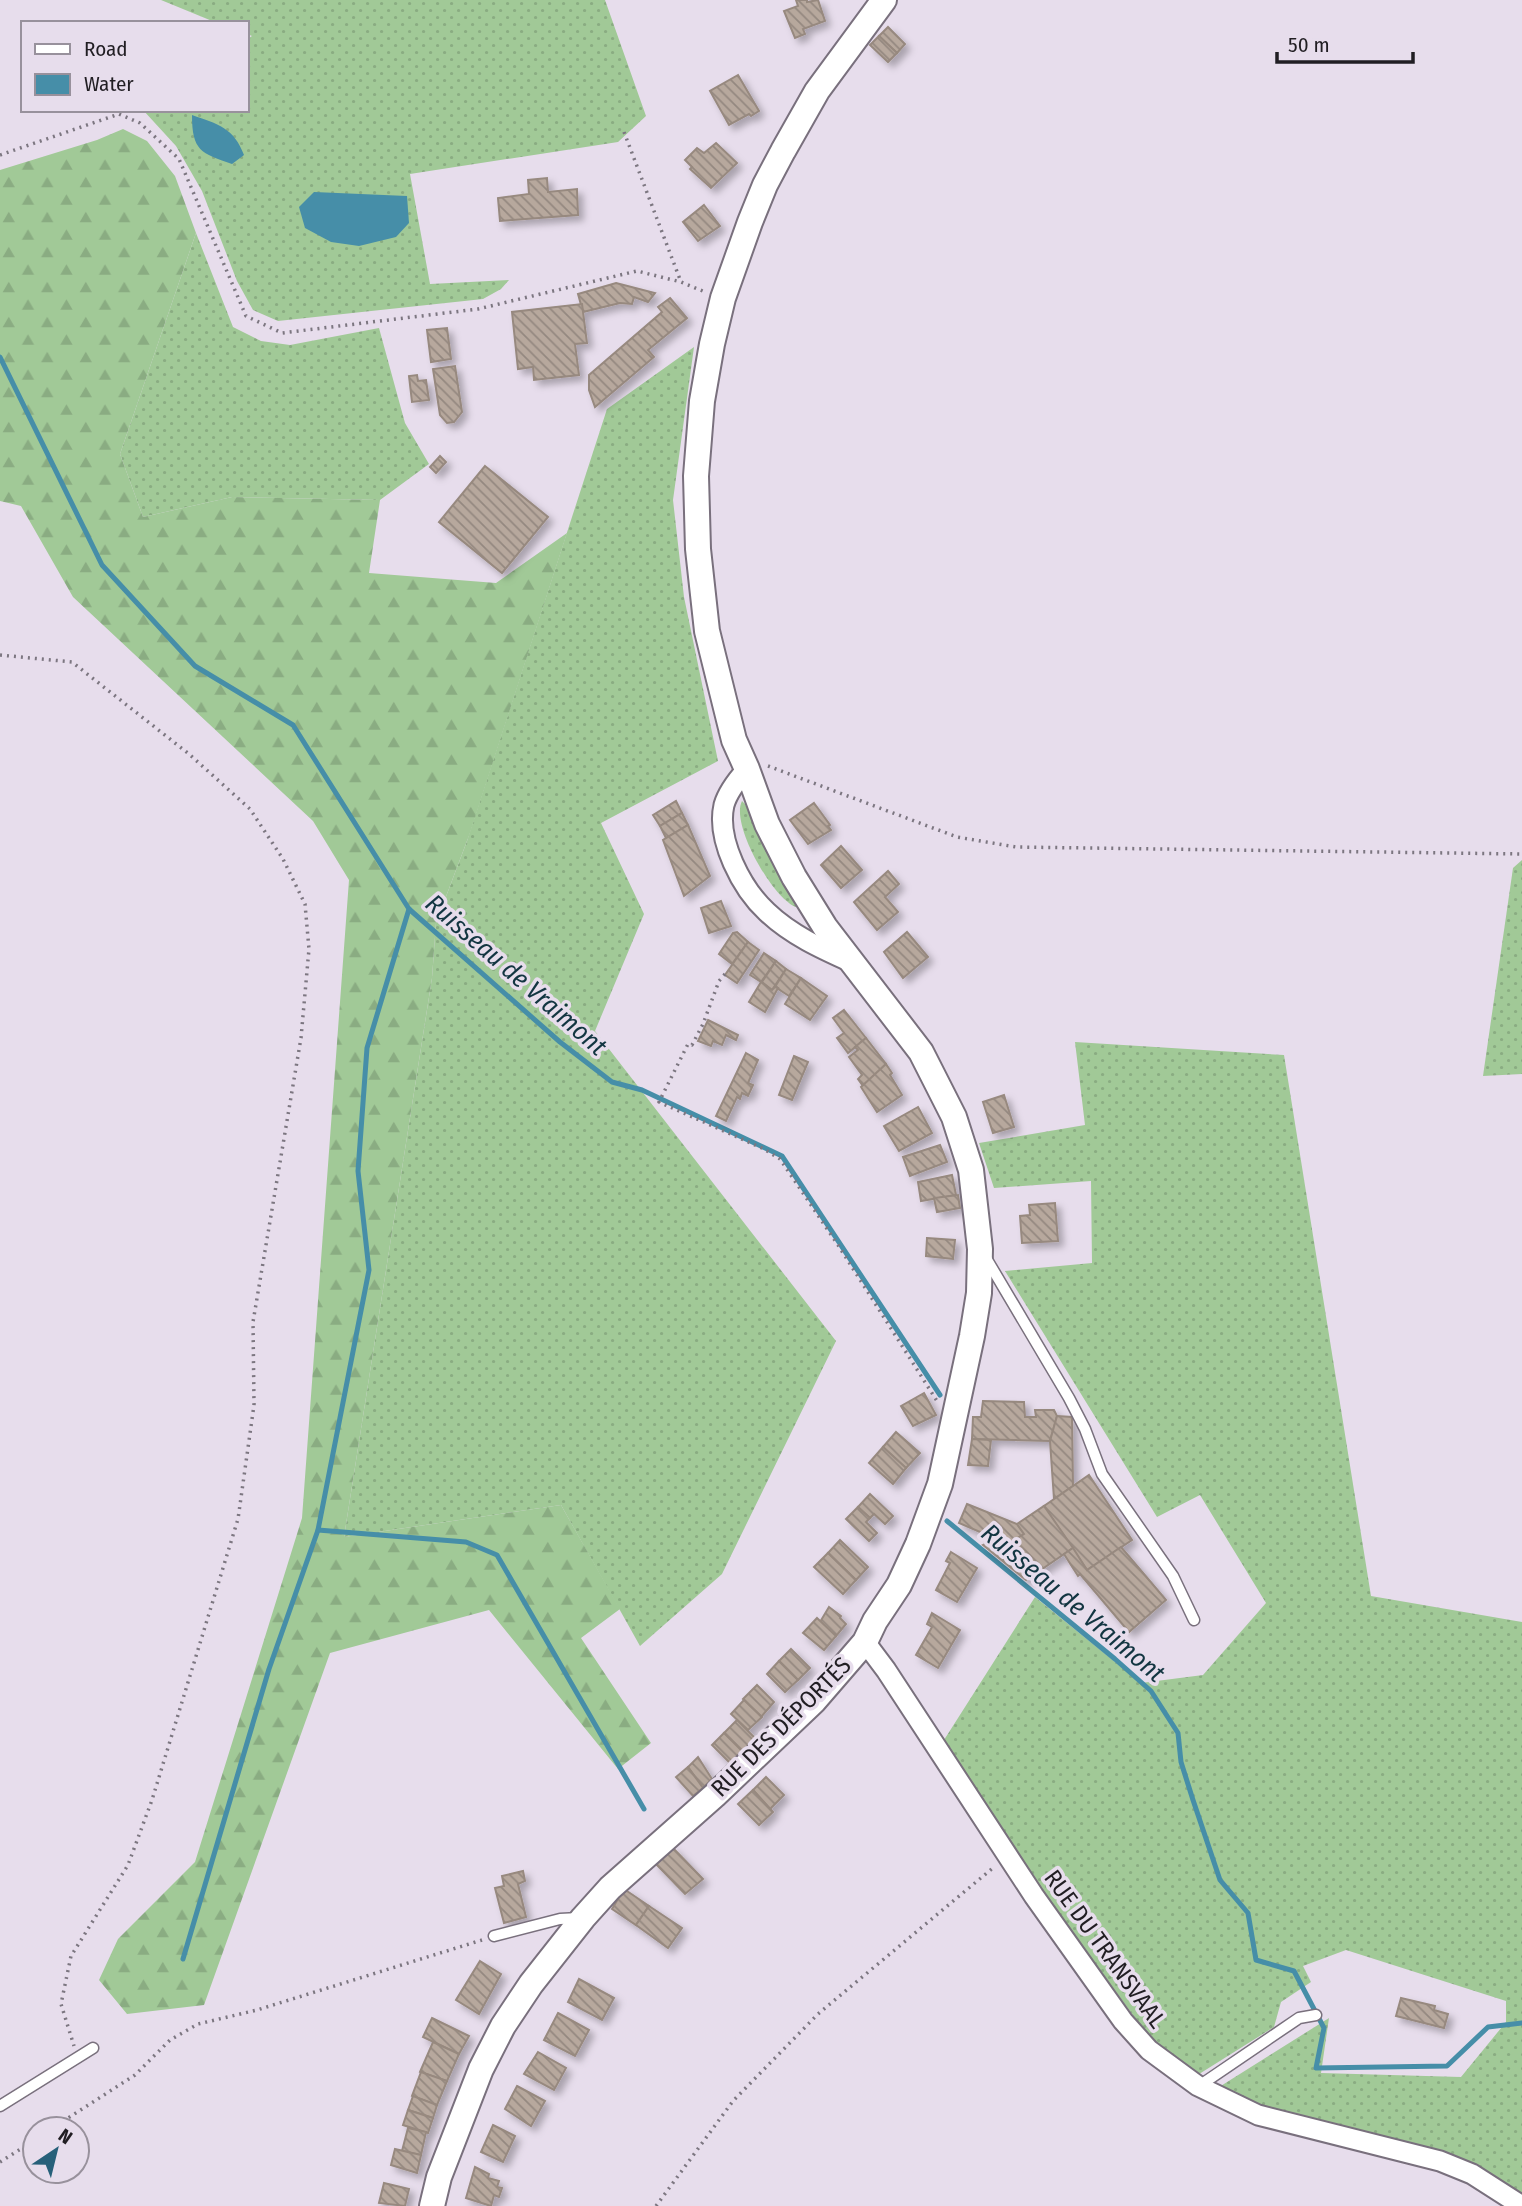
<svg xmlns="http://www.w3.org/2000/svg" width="1522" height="2206" font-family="'Fira Sans Condensed',sans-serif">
<defs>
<pattern id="grass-dots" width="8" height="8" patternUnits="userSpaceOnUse" patternTransform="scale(1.75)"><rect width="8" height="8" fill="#a1c997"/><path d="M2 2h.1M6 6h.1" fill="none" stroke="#8aac82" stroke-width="1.8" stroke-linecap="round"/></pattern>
<pattern id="forest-firs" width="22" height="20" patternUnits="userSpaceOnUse" patternTransform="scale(1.75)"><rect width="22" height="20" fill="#a1c997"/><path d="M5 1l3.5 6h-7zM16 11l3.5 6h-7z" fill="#8aac82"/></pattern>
<pattern id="building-back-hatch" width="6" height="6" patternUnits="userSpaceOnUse" patternTransform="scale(1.75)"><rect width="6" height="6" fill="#b7a89d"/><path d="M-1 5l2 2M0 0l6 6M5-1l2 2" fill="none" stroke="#948880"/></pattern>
<filter id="shadow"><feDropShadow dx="5" dy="5" stdDeviation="3.5" flood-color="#0004"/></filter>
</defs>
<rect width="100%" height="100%" fill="#e7ddec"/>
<g fill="url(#grass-dots)">
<polygon points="161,0 605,0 646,116 618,142 410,174 430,284 509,280 501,289 483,299 278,321 253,310 237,281 202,191 176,146 143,110 247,110 247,39 252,36 247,34 247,23 217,23"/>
<polygon points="196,233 233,327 261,341 290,345 379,328 405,423 429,464 380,500 232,497 143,517 120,454"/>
<polygon points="694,347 673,500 684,597 718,761 601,823 644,914 595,1031 836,1341 722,1574 640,1646 561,1505 344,1537 432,978 436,923 467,841 607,409"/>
<path d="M 742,801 L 745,804 L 765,846 L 798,903 L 796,907 C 773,899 730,824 742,801 Z"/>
<polygon points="1522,860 1522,1074 1483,1076 1513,868"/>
<polygon points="1075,1042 1284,1055 1371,1596 1522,1622 1522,2197 1276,2115 1216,2089 1329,2018 1321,2073 1461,2077 1506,2022 1506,2001 1346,1950 1303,1966 1311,1982 1281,2002 1274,2027 1196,2076 1151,2040 1006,1841 944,1740 1035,1597 1141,1683 1203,1675 1266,1603 1200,1495 1157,1517 1005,1271 1092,1263 1091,1181 994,1188 979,1143 1085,1125"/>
</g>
<polygon fill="url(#forest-firs)" points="123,129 147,141 175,176 196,233 120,454 143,517 232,497 380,500 369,573 496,583 567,533 470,833 436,923 432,978 344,1537 561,1505 620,1609 581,1638 651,1743 618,1769 489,1610 330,1653 204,2005 127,2014 99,1980 118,1939 195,1862 302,1518 349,880 313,821 73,597 21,506 0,501 0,170 97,140"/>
<g fill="#468ea8">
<path d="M 192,115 C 218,124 234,128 244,155 L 232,164 C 201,153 192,151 192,115 Z"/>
<polygon points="314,192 407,196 409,223 396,237 359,246 331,242 305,228 299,207"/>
</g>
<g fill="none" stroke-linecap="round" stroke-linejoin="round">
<g stroke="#468ea8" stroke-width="5">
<polyline points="0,357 102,565 195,666 293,725 409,909 560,1042 612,1082 642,1090 782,1156 940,1395"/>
<polyline points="947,1521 1115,1659 1151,1691 1178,1733 1181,1762 1193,1800 1220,1880 1248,1913 1256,1960 1294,1971 1324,2028 1316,2068 1447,2066 1488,2027 1522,2023"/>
<polyline points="318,1530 466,1542 497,1555 644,1809"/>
<polyline points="183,1959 269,1669 318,1530 369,1270 358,1171 367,1048 409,909"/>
</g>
</g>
<g fill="url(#building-back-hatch)" stroke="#97897f" stroke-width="2" filter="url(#shadow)">
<polygon points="796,0 807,0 807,2 818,0 825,21 803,29 805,34 795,38 784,11 798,6"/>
<polygon points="888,27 905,44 897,53 879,36"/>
<polygon points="879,36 897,53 888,62 870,45"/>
<polygon points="738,75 759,111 751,116 749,114 729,125 710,91"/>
<polygon points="716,143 737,163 711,188 690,169 692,167 685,160 697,148 704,153"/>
<polygon points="547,178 548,192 577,189 578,215 500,221 498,198 529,194 528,180"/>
<polygon points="704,205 720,226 698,241 683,222"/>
<polygon points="616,283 655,293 648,302 634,297 632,304 620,303 583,312 578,294"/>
<polygon points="670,298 687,318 648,350 654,357 595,407 589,390 589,375 662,312 658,307"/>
<polygon points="582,304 587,343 575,344 579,375 534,380 533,367 518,369 512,312"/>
<polygon points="447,328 451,359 431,362 427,330"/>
<polygon points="455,366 462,412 454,422 447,423 440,415 433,369"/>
<polygon points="417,375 418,381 426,380 429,400 412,402 409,376"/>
<polygon points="440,456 446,462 436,473 430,467"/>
<polygon points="485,466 548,517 502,573 439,522"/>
<polygon points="676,801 682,813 660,826 653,815"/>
<polygon points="814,803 830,825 828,826 831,830 808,844 790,820"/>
<polygon points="682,813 688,825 666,838 660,826"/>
<polygon points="688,825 710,876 684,896 663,840"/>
<polygon points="841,846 862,870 841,888 821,865"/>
<polygon points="888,871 899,884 885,897 898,912 877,930 854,902"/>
<polygon points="721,901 731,926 709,933 701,908"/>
<polygon points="737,932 748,942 732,964 719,954 733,933"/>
<polygon points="907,932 928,957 903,978 884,952"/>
<polygon points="748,942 759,950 737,983 725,975"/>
<polygon points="764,953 776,961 761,982 750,975"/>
<polygon points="776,961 786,969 772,990 762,982"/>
<polygon points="786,969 801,978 789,996 775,987"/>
<polygon points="801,978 827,996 810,1020 785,1004"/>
<polygon points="761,982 772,990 775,987 778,988 765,1012 749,1002"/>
<polygon points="844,1010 866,1038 848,1053 837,1038 844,1033 833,1018"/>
<polygon points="708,1020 738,1035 736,1040 726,1035 722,1045 713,1041 711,1046 698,1041"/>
<polygon points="866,1038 886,1064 863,1086 858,1079 862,1075 849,1057 858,1050 855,1047"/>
<polygon points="746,1053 758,1060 748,1083 753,1085 748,1096 742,1093 740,1099 737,1097 726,1121 716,1116"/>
<polygon points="794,1056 808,1062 792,1100 779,1095"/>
<polygon points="886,1064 892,1073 890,1075 902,1095 877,1112 861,1087"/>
<polygon points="1004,1095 1014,1127 993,1133 983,1102"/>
<polygon points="918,1107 932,1133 899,1151 884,1126"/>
<polygon points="940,1145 947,1162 910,1176 903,1157"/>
<polygon points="952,1175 956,1195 921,1201 918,1182"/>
<polygon points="958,1195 960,1208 937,1212 934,1198"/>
<polygon points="1055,1203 1058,1241 1022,1243 1020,1216 1030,1215 1029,1205"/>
<polygon points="927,1238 955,1240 953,1259 926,1256"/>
<polygon points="924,1393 936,1415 913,1426 901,1406"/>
<polygon points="983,1401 1024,1402 1025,1417 1036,1417 1035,1410 1054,1410 1057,1416 1050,1441 972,1439 973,1417 981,1417"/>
<polygon points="1057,1416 1072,1417 1073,1486 1054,1499 1050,1441"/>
<polygon points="896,1432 920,1453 906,1468 883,1447"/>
<polygon points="972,1439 991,1440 988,1466 968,1465"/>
<polygon points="883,1447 906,1468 893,1484 869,1463"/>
<polygon points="1089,1475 1132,1540 1087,1570 1044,1506"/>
<polygon points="870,1494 893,1516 885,1524 874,1514 870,1518 858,1507"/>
<polygon points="967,1504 1017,1524 1024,1534 1008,1544 959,1523"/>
<polygon points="1044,1506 1073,1548 1026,1580 983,1545 996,1539 1008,1544 1024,1534 1017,1524"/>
<polygon points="858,1507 870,1518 866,1522 877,1533 869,1541 846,1519"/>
<polygon points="840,1540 868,1567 856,1580 828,1553"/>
<polygon points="1121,1547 1166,1600 1129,1632 1080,1574 1078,1576 1064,1554 1073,1548 1087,1570"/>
<polygon points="951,1552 977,1568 957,1602 936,1590 950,1563 946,1561"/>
<polygon points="828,1553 856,1580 843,1594 814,1567"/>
<polygon points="829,1607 841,1616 840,1618 846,1624 836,1636 820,1622"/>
<polygon points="932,1613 960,1630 938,1668 916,1655 932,1627 927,1624"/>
<polygon points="817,1618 836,1636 824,1650 803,1633"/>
<polygon points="791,1649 810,1668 798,1680 779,1661"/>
<polygon points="779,1661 798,1680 785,1692 767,1674"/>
<polygon points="757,1685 774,1702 761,1717 743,1699"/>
<polygon points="744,1700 762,1717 748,1730 731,1714"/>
<polygon points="737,1720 755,1738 743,1752 724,1733"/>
<polygon points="724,1733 743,1752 731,1764 712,1745"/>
<polygon points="698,1757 712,1779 703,1788 688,1767"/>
<polygon points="688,1767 703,1788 693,1796 676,1777"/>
<polygon points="766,1777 784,1795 770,1809 753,1790"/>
<polygon points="753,1790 773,1812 759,1825 738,1804"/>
<polygon points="672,1847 703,1879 685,1894 655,1863"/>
<polygon points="523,1871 525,1881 518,1884 526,1917 504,1923 495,1888 504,1886 502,1876"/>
<polygon points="624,1889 649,1906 636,1925 612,1909"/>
<polygon points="649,1906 682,1928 668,1948 636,1925"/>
<polygon points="480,1961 501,1974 479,2014 456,2000"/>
<polygon points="579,1979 614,1998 602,2020 568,2002"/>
<polygon points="1401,1998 1435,2006 1434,2010 1448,2014 1444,2028 1396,2016"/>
<polygon points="558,2013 589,2030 575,2056 544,2040"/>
<polygon points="432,2018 469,2036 459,2054 423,2037"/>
<polygon points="433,2042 459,2054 447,2081 420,2072"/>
<polygon points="538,2052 566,2068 554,2090 524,2074"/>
<polygon points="421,2072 447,2081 437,2105 412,2096"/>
<polygon points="517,2086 545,2101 531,2126 505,2109"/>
<polygon points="413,2096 437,2105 433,2118 408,2110"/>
<polygon points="408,2110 433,2118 428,2133 403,2125"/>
<polygon points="493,2125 515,2136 503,2162 481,2152"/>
<polygon points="408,2128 426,2132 421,2155 402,2151"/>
<polygon points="395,2149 421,2155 417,2173 391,2165"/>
<polygon points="475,2167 489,2174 488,2178 499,2181 497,2187 502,2188 499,2197 494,2195 491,2206 466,2198"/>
<polygon points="384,2183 409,2189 405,2206 379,2203"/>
</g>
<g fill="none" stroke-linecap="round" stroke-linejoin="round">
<defs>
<g id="service">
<polyline points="986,1258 1069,1398 1085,1429 1102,1474 1173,1576 1194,1620"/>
<polyline points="494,1936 560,1919 579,1918"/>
<polyline points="1199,2086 1299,2018 1316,2015"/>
<polyline points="0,2106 93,2048"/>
</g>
<g id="minor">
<path d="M 747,769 C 738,779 728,791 724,805 C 716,840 742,889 767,912 C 791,935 822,949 851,962"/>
<polyline points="865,1642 886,1670 1034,1896 1123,2021 1149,2050 1198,2086 1258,2115 1440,2161 1472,2174 1522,2206"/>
</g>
<polyline id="tertiary" points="432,2206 439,2177 481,2069 503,2026 531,1984 583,1918 610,1888 715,1795 814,1701 865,1642 875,1621 899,1585 918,1544 940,1484 972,1336 979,1293 980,1249 971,1170 954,1117 921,1052 825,927 794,877 767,824 747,769 734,740 707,631 698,549 696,476 702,401 712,344 723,298 750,222 765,185 783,151 817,91 884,0"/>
</defs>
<use href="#service" stroke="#79707d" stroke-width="13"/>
<use href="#minor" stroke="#79707d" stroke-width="23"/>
<use href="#tertiary" stroke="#79707d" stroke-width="28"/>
<g stroke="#7c7680" stroke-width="3.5" stroke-dasharray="2 5" stroke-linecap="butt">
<polyline points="624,132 681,282"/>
<polyline points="0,155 119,114 140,123 179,159 246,316 282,333 478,309 637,271 681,282 705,292"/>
<polyline points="0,655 72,662 189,754 250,809 283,859 305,904 309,949 301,1038 253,1322 254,1405 238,1519 152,1800 128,1865 71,1956 61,2004 74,2046"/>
<polyline points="768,766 957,837 1016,847 1522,854"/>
<polyline points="725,974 719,981 703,1024 692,1045 688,1044 659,1102 764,1149 780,1159 838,1245 937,1401"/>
<polyline points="51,2129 135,2075 170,2040 198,2024 257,2010 482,1940"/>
<polyline points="0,2162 35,2140"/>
<polyline points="656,2206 733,2101 818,2014 994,1867"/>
</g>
<use href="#service" stroke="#fff" stroke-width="10"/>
<use href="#minor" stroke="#fff" stroke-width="19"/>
<use href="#tertiary" stroke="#fff" stroke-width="24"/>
</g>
<g text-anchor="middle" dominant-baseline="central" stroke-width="7" stroke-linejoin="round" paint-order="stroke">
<g font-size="24" fill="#211e23" stroke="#e7ddec">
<text transform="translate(781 1727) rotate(-45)">RUE DES DÉPORTÉS</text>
<text transform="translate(1105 1949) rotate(54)">RUE DU TRANSVAAL</text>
</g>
<g font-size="26" font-style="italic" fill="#123541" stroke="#e7ddec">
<text transform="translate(516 975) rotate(41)">Ruisseau de Vraimont</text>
<text transform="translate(1073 1603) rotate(40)">Ruisseau de Vraimont</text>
</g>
</g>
<rect x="21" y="21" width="228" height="91" fill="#e7ddec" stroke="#98919c" stroke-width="2"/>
<rect x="35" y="44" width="35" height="10" fill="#ffffff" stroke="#98919c" stroke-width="2"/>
<text x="84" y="56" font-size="21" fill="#211e23">Road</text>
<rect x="35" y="74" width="35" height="21" fill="#468ea8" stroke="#98919c" stroke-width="2"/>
<text x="84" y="91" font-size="21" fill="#211e23">Water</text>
<g transform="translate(56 2150) rotate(35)"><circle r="33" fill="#e7ddec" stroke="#98919c" stroke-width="2"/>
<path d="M0-5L12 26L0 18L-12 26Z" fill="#27607a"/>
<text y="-10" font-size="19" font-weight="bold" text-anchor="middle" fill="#211e23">N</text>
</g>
<path d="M1277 52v10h136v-10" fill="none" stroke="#211e23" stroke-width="3.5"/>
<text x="1288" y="52" font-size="21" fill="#211e23" stroke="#e7ddec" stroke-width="5" paint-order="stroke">50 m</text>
</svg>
